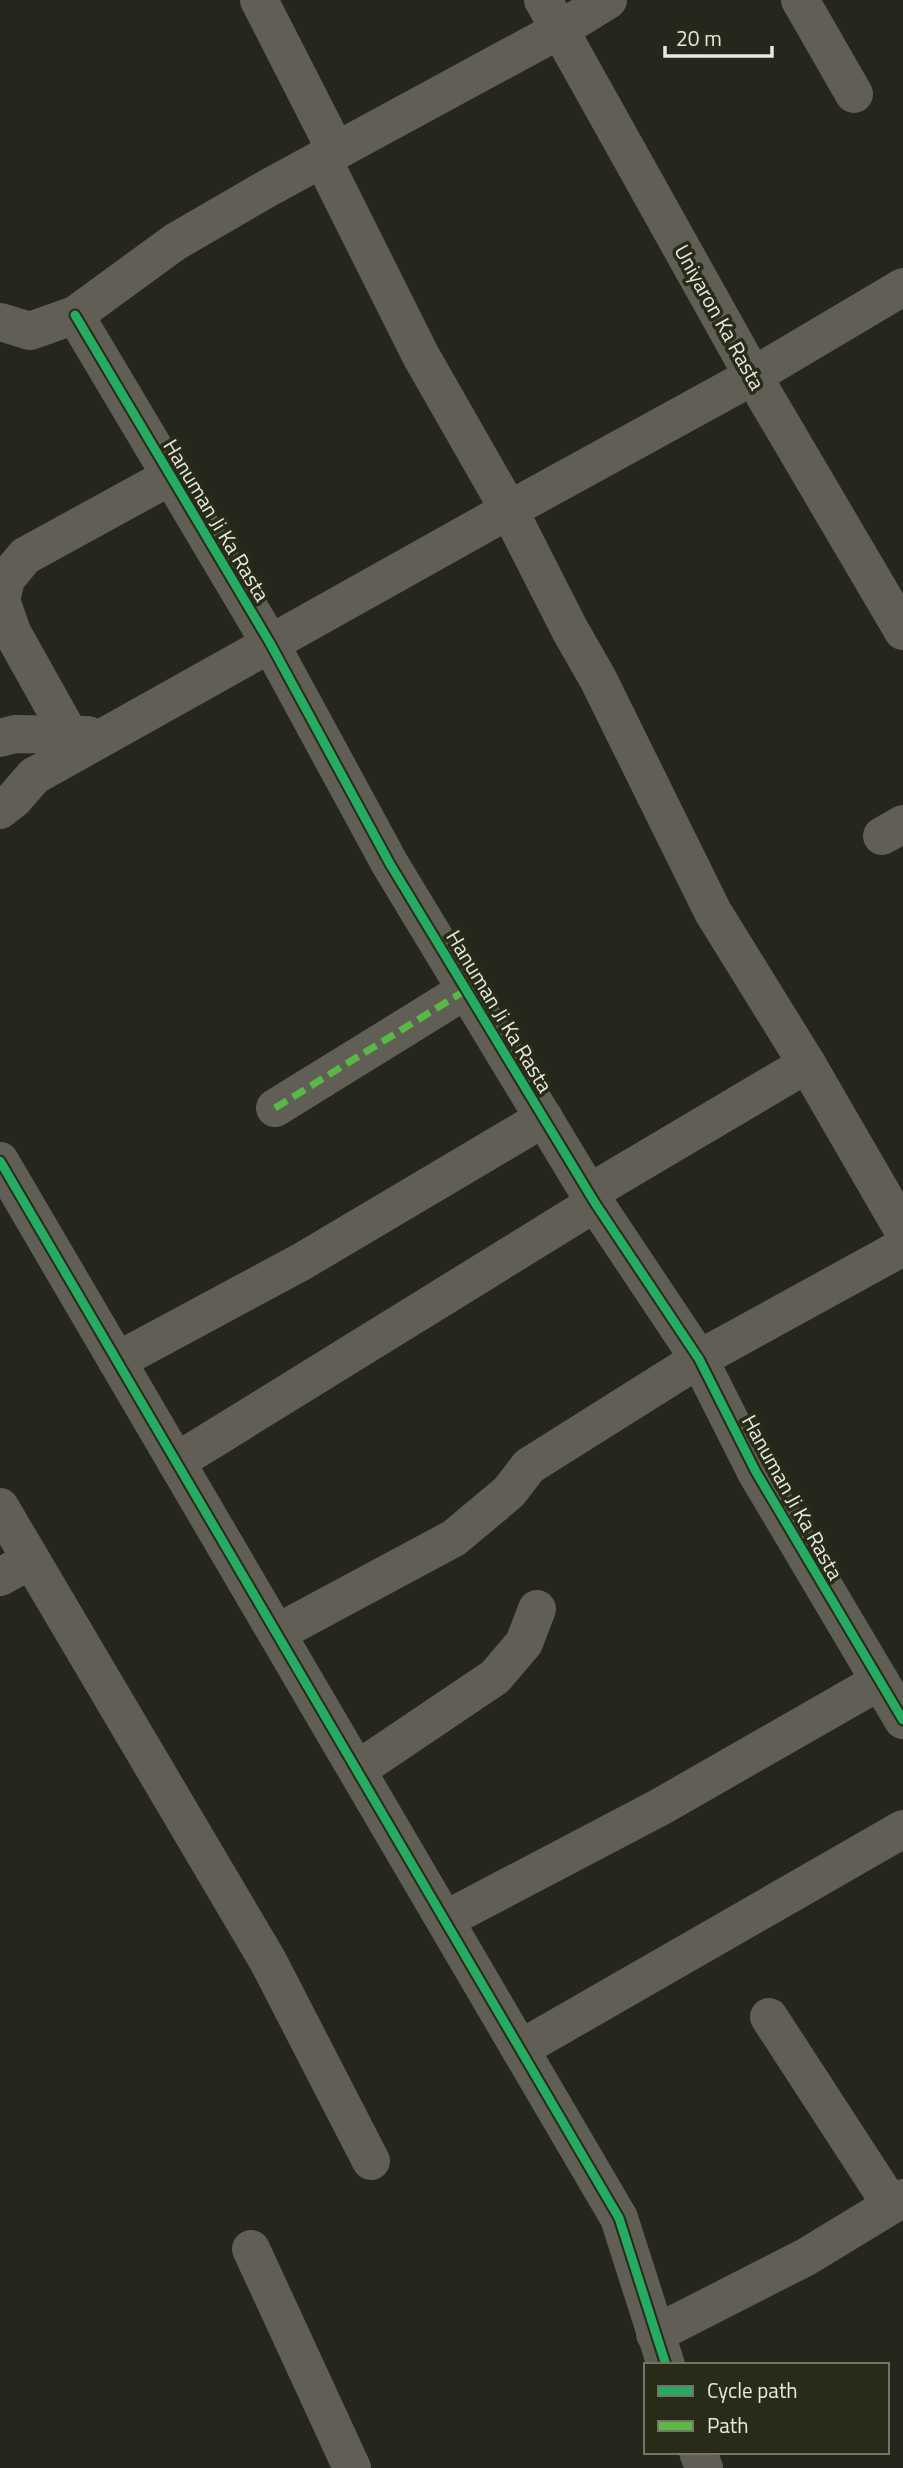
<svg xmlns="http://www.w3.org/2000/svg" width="903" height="2468" font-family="'Titillium Web',sans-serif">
<rect width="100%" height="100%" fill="#25271c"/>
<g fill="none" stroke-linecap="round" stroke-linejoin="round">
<g stroke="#615e56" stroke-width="38">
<polyline points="259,0 336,151"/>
<polyline points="543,0 753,376 903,631"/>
<polyline points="800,0 854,94"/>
<polyline points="322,158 421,356 509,510 570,630 598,679 713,912 807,1064 903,1230"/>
<polyline points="75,315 270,643 390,864 595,1203 699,1359 756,1472 903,1720"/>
<polyline points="0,322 30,331 75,315 175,242 268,188 561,29 608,0"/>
<polyline points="69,734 12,632 1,600 6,579 25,556 171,476"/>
<polyline points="0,738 15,734 88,735"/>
<polyline points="0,810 14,799 34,776"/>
<polyline points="882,836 903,824"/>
<polyline points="275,1108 466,990"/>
<polyline points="0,1161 619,2218 666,2365"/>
<polyline points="589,1193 807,1064"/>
<polyline points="117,1361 301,1262 544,1118"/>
<polyline points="176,1462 595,1203"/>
<polyline points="0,1507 268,1961 371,2161"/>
<polyline points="0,1577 31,1560"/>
<polyline points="277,1633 454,1538 509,1492 529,1466 699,1359 903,1247"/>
<polyline points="357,1770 495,1677 524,1643 537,1609"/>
<polyline points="445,1920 660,1807 880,1681"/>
<polyline points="769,2017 891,2205"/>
<polyline points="520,2049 903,1829"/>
<polyline points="251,2249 352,2468"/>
<polyline points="655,2334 806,2257 903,2198"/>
<polyline points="698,2452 704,2468"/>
</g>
<polyline stroke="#615e56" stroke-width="38" points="34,776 509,510 753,376 903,287"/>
<polyline stroke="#58b947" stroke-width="7" stroke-dasharray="14 7" stroke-linecap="butt" points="275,1108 466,990"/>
<defs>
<g id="cycleway">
<polyline points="75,315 270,643 390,864 595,1203 699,1359 756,1472 903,1720"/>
<polyline points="0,1161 619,2218 666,2365"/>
</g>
</defs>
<use href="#cycleway" stroke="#282b18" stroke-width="13"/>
<use href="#cycleway" stroke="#26ab63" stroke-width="9"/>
</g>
<g text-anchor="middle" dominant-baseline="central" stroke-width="7" stroke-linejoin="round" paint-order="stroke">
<g font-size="21" fill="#e6e9dd" stroke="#282b18">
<text transform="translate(720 317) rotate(61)">Uniyaron Ka Rasta</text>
<text transform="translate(217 520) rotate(59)">Hanuman Ji Ka Rasta</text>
<text transform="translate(500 1011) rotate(59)">Hanuman Ji Ka Rasta</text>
<text transform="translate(793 1497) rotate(61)">Hanuman Ji Ka Rasta</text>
</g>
</g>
<rect x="644" y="2363" width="245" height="91" fill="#282b18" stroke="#747767" stroke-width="2"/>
<rect x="658" y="2386" width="35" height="10" fill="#26ab63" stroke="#747767" stroke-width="2"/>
<text x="707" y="2398" font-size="21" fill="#e6e9dd">Cycle path</text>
<rect x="658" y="2421" width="35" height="10" fill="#58b947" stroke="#747767" stroke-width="2"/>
<text x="707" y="2433" font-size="21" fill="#e6e9dd">Path</text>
<path d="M665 46v10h107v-10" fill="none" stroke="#e6e9dd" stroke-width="3.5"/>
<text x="676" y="46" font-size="21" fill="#e6e9dd" stroke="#282b18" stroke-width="5" paint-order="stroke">20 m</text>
</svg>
